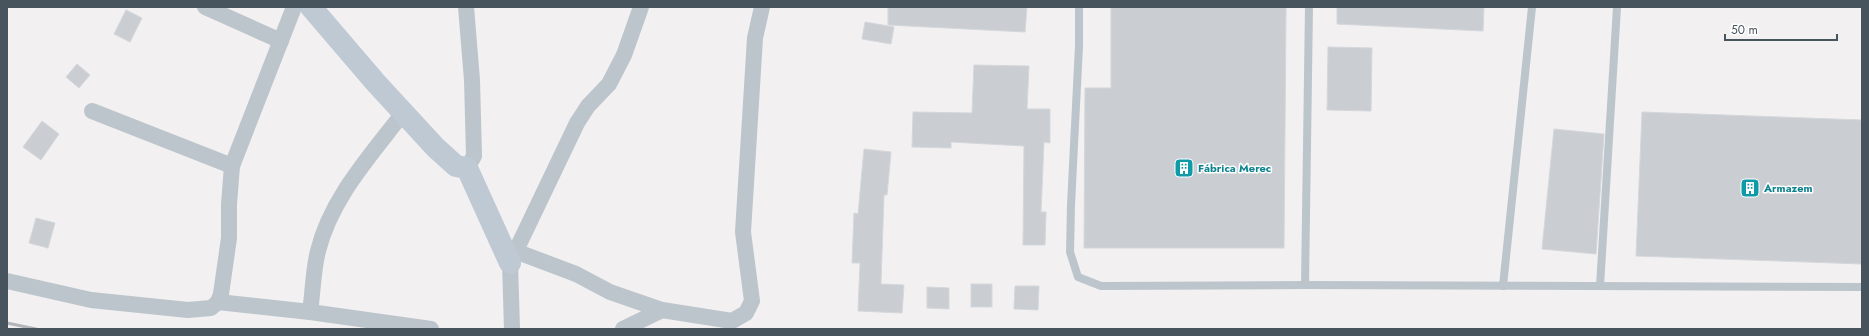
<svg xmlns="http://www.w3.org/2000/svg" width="1869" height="336" font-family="Jost,sans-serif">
<rect width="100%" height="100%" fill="#f2f0f0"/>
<g fill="#cacdd2" stroke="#d4d7db">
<polygon points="888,7 1027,7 1025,32 888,25"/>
<polygon points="1111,7 1286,7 1284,248 1084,248 1085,88 1111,88"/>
<polygon points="1337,7 1484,7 1483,31 1337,24"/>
<polygon points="126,10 142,18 130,42 114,34"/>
<polygon points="865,22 894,27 891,44 862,39"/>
<polygon points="1328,47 1372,48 1371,111 1327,110"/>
<polygon points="77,64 90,75 79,88 66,77"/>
<polygon points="974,65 1029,66 1027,109 1050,109 1050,143 1044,142 1041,212 1046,212 1045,245 1023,245 1024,146 951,142 951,148 912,147 913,112 972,113"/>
<polygon points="1642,112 1862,120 1862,264 1636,256"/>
<polygon points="42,121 59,134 41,160 23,147"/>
<polygon points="1554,129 1604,134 1596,254 1542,249"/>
<polygon points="864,149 891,152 887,195 884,195 881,284 904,285 902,313 858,311 860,263 852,263 854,213 858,214"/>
<polygon points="36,218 55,223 48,248 29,243"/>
<rect x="971" y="284" width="21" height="23"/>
<polygon points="1015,286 1039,286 1038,310 1014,309"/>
<polygon points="927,287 949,288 949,309 927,308"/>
</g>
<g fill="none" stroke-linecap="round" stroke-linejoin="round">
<g stroke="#bcc5cc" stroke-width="8">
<polyline points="1079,7 1079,46 1071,205 1070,252 1078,277 1101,286 1305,285 1862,287"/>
<polyline points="1305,285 1309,7"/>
<polyline points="1503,286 1532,7"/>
<polyline points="1600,286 1617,7"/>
</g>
<g stroke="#bcc5cc" stroke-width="16">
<polyline points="205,7 281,41"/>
<polyline points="466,7 472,80 474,156 467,168"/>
<polyline points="92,111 232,166"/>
<polyline points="515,251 576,274 610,292 662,310 732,321 746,313 752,301 743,232 755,38 762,7"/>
<polyline points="7,281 91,300 188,310 211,308 218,302 221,294 229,238 229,204 232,166 294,7"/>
<polyline points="218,302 310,312 431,329"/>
<path d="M 310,312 C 313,292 313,270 318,251 C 331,198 371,155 403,113"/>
<polyline points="512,329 510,263 577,123 588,106 609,84 624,55 641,7"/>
<polyline points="623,329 662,310"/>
</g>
<polyline stroke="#bec9d3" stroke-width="22" points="311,7 376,83 436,148 456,166 467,168 510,263"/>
<polyline stroke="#b2b6ba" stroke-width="3" points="7,323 36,329"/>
</g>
<defs>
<symbol id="building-square" viewBox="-11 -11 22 22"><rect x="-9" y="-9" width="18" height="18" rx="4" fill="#0f9aa8" stroke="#fff"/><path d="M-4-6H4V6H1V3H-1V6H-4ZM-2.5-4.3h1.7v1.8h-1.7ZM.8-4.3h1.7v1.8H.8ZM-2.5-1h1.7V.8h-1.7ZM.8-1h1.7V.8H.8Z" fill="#fff"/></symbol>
</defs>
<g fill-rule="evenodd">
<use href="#building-square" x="1173" y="157" width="22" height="22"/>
<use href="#building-square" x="1739" y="177" width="22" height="22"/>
</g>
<g text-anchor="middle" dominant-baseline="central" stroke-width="3" stroke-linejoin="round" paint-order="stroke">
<g font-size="11" font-weight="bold" fill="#0d838f" stroke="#fff" text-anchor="start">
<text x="1198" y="168">Fábrica Merec</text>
<text x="1764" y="188">Armazem</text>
</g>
</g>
<rect width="1869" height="336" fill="none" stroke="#48545d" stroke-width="16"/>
<path d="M1725 34v6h112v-6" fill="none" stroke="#48545d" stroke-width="2"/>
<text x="1731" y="34" font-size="12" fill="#48545d" stroke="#ffffff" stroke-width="3" paint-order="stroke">50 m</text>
</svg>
